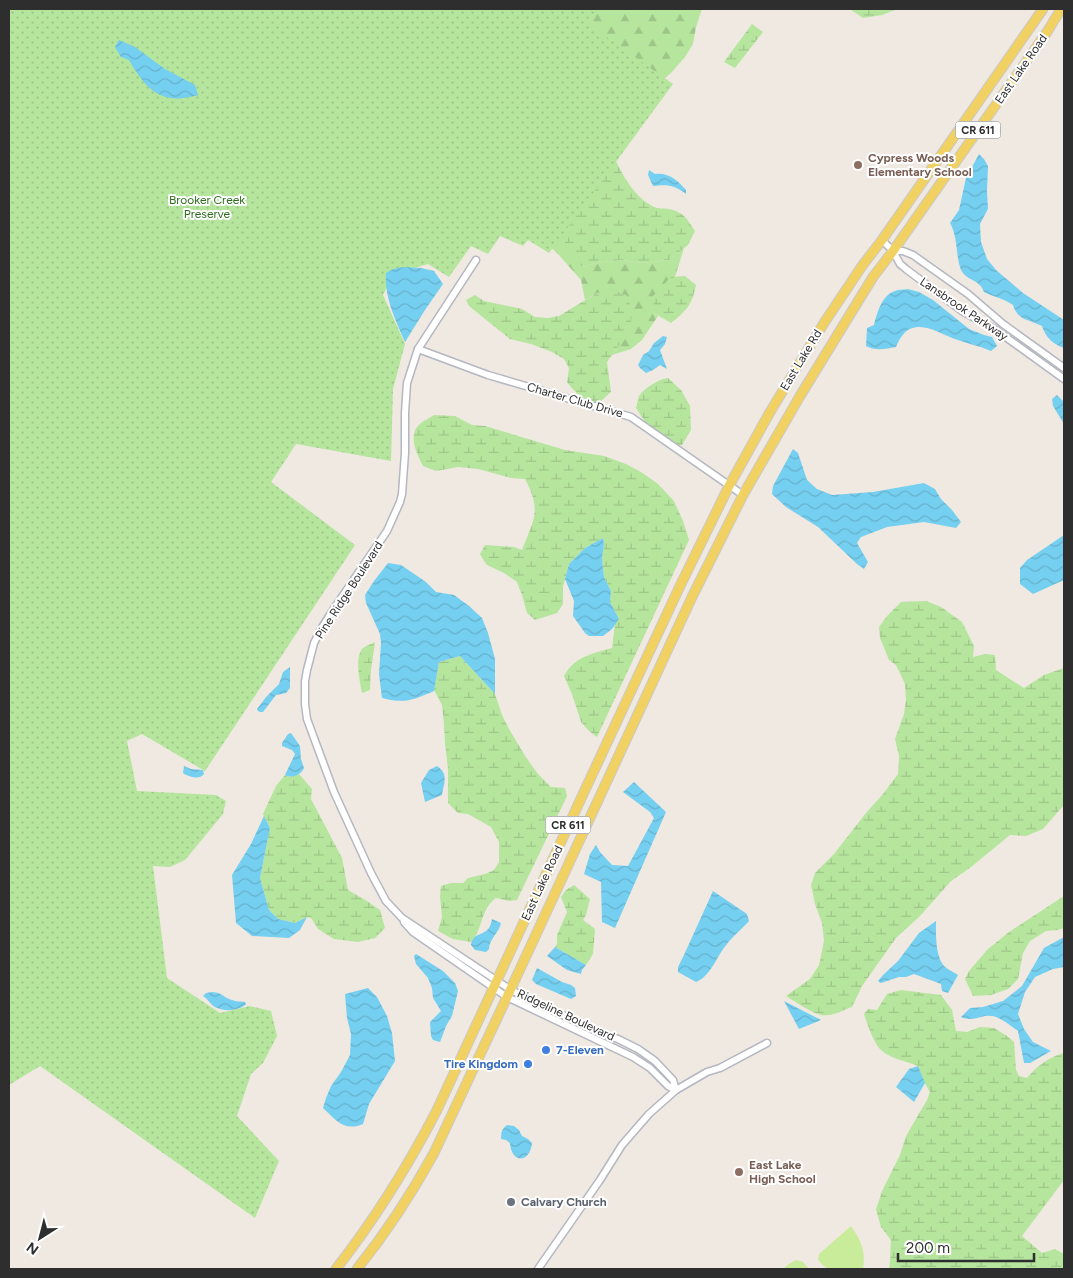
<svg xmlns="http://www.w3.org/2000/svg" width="1073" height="1278" font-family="Figtree,sans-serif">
<defs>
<pattern id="forest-firs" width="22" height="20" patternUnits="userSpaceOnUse" patternTransform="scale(1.25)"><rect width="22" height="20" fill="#b6e59e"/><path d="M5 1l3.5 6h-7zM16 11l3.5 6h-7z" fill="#9dc588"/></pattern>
<pattern id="wetland-marsh" width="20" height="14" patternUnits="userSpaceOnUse" patternTransform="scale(1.25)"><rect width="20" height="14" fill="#b6e59e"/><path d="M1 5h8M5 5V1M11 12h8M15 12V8" fill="none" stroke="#9dc588"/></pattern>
<pattern id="park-dots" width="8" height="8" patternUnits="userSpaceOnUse" patternTransform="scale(1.25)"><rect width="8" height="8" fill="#b6e59e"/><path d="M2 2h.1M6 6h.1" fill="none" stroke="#9dc588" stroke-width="1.8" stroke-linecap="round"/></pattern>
<pattern id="water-waves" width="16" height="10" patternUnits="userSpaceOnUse" patternTransform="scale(1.25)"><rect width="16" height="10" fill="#75cff0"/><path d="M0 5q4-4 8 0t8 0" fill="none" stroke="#66b2ce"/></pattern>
</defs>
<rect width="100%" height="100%" fill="#efe9e1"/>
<polygon fill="url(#forest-firs)" points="546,9 702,9 696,27 693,44 685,57 671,73 659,83 634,88 583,267 596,263 622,260 642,263 669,260 684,248 675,277 671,277 654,313 658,316 642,340 631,349 612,355 617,348 597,293 585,300 581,280 558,254 544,241"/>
<g fill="url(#wetland-marsh)">
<polygon points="850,9 897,9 882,15 863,18"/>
<polygon points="752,24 763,32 735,68 724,62"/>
<path d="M 610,147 C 619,169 631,195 654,207 C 658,209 664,208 669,209 C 685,213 687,219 695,231 L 688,245 L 669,260 L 642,263 L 622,260 L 596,263 L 583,267 L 567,252 L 564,237 L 564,212 Z"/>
<path d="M 685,276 L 696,285 C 692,305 687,310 671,323 L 654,313 L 653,296 L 671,277 Z"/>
<path d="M 613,290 L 626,295 L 632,310 L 630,333 L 617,348 L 607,362 L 611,392 C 608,394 604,399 601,401 C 588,407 574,391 567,382 L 569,368 L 564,359 L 552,352 L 531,344 L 510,339 L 469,306 L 466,300 L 475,295 L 484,301 L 522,309 L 535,317 L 548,318 L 559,316 L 597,293 Z"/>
<path d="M 668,378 L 681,390 L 690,406 L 691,430 L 682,445 L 676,445 L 647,425 L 636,408 C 637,405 638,399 639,396 C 644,388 659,379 668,378 Z"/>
<path d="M 434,415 L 455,416 L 472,425 L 485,426 L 565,450 L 604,456 L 626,464 L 641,472 L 658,484 L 674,501 L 683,521 L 689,540 L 597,737 L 589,731 L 581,722 L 572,694 L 564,676 C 575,656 592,654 612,648 L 615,624 L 619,619 L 610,602 L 611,591 L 604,577 L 602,559 L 604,544 L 603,538 L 585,548 L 569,564 L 563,587 L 563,604 L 557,613 L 535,620 L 527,613 L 522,595 L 517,582 L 504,573 L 487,565 L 484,561 L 480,554 L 485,545 L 514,547 L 522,550 C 534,519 542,511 525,479 L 511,478 L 478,469 L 458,467 L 436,471 L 423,466 C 417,454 407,435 420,424 C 424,420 430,418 434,415 Z"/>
<path d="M 926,601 L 941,607 L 962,622 L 974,646 L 973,657 L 985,654 L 995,655 L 996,670 L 1024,688 L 1044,675 L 1064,668 L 1064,805 L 1043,829 L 1026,836 L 1010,835 L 971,867 L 951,881 L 920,916 L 896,938 L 862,986 L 852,1007 C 843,1010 832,1017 821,1015 C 812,1013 794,1001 786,996 L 810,979 L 819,965 L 824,941 L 822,923 L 815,904 L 811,885 L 815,873 L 834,854 L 866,813 L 883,794 L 898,774 L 899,756 L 895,739 L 904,714 L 906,700 L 905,684 L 896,665 L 889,660 L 880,638 L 879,627 L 887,616 L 901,602 Z"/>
<path d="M 375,642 L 371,670 L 370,690 L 362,693 C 360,681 354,657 363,648 C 366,646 371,644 375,642 Z"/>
<path d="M 460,656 L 495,694 L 502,715 L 509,729 L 527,759 L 538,774 L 551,787 L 565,788 L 567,796 L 517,900 L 509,901 L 496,898 C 483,907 483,922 476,935 C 475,938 473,940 471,942 L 453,939 L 438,931 L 442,917 L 440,896 L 441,886 L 451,883 L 463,883 L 468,878 L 485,874 L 494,870 L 499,862 L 499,842 L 491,827 L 468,814 L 458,813 L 448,803 L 448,769 L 445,743 L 444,724 L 442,705 L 434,690 L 439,662 Z"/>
<path d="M 299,774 L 312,789 L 311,799 L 342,858 L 348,890 L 367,901 L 380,910 L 385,928 L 375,938 L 358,942 L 334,939 L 318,929 L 311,918 L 307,917 L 295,923 L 278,919 L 269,910 L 260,878 L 270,828 L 263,814 L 276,786 L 285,775 C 289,778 294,776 299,774 Z"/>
<polygon points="574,885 590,899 586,915 583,920 595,929 593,954 586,965 555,947 557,944 557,935 567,912 561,897 566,890"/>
<polygon points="1064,896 1064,928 1058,930 1046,931 1030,941 1023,953 1018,979 1008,989 991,995 973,996 965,979 969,971 988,949 1009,932"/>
<path d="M 901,990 L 941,995 L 952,1010 L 956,1031 L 967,1032 L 980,1027 L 994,1028 L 1007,1036 L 1014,1042 L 1016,1070 L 1019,1076 L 1027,1078 C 1037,1066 1049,1057 1064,1053 L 1064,1180 L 1022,1236 L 1042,1253 L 1055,1249 L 1064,1254 L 1064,1269 L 889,1269 C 891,1260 890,1250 891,1240 L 881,1227 L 876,1209 L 883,1189 L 900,1155 L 906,1136 L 927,1100 L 930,1092 L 924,1082 L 918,1066 C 907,1061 890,1059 881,1050 C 874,1044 867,1023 864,1014 L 868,1009 L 877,1010 L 887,994 Z"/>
</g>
<polygon fill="url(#park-dots)" points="9,9 599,9 588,24 673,84 549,253 528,240 523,246 500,236 488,254 471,246 449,277 428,264 394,274 383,295 405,344 393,389 391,461 296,444 271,482 355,545 205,771 142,734 127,741 137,791 216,795 226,801 223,814 185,860 170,867 153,866 167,978 220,1013 250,1006 271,1011 277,1036 263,1063 251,1074 237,1116 279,1161 255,1218 40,1066 9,1085"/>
<g fill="#c9ec9a">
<path d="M 851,1226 C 861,1240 866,1252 863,1269 L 827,1269 L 818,1260 L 819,1254 Z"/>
<polygon points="796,1260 803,1262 809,1269 783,1269 789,1264"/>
</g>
<g fill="url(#water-waves)">
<path d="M 119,40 L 135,47 L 165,69 L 195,85 L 198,95 C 162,106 146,90 129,60 L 121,57 L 115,47 Z"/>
<path d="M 979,154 L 984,159 L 988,166 L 987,191 L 988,209 L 980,224 L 981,242 L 987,259 L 996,270 L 1023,293 L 1064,320 L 1064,348 C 1053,344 1046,338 1042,326 C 1029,319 1018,321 1013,305 C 1003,298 994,297 984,292 C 980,280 969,281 963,273 C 955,262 959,238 950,223 L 959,210 L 966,178 Z"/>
<path d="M 649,170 L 655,174 C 669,172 678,181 686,190 L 686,194 C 675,185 667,184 653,186 L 648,175 Z"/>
<path d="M 403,267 L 421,268 L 434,271 L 443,284 L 425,310 L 405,342 C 396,321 384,297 386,273 L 393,269 Z"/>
<path d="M 908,289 L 919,292 L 933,300 L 969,329 L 984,335 L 992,337 L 997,346 L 991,351 C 980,346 969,344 958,340 C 943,336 926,322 910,329 C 903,332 899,340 896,347 C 886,349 875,351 866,346 L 867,328 L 874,325 C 877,313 882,295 895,291 C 899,289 904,290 908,289 Z"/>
<polygon points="663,336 667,337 665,344 660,350 667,369 660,365 653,370 646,373 640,368 638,365 643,355 649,351 654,343"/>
<polygon points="1057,395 1064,402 1064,424 1053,406 1052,399"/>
<polygon points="793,449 798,453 807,480 817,489 832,495 873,492 924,483 935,489 941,499 952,510 961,522 956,528 924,522 887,527 861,537 857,543 868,562 864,569 857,564 818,527 786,507 772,494 773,486"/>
<polygon points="1064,535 1064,580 1033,594 1020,584 1020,568 1027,560"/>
<polygon points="603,538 604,544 602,559 604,577 611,591 610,602 619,619 612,629 603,636 589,636 585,633 573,616 574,601 565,579 569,564 585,548"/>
<path d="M 388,563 L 401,565 L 426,582 L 436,592 L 454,595 L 469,606 L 482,618 L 488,633 L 495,659 L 495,694 L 460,656 L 439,662 L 434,691 C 413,700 405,704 382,698 L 379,674 L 381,643 L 380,634 L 366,603 L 365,595 L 374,581 Z"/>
<polygon points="290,667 290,688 286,693 276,695 263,712 260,712 258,711 257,709 266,697 279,684 283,672"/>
<path d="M 291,733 L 300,746 L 301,759 L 304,768 C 301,775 291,779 285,775 L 295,754 L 292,750 L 282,746 L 282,743 L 288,734 Z"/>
<path d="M 184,766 L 191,769 L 203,770 L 204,774 C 199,780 191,777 184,774 L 183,773 Z"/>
<path d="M 437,766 C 449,774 444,783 442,795 L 425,802 L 421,783 L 429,770 Z"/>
<polygon points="634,782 666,812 615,928 602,922 601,882 584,874 590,854 596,845 600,852 612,865 628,866 654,818 650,812 623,792"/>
<polygon points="264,816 270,828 260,878 269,910 278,919 295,923 307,917 300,930 289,938 252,936 236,923 232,875 251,844"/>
<path d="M 713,891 L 747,914 L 749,921 C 742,929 733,936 727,944 C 716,957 711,976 696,982 L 678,972 L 678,967 L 684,955 Z"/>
<path d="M 492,919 L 501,923 C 499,933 489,939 489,949 L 486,952 L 475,950 L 471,945 C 473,934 479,936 486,931 C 490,928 491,924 492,919 Z"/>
<path d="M 936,921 C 936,933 935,955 944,966 C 947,969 953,972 958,975 L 948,993 L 942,991 L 941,984 L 914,974 L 906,977 L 899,977 L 881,983 L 878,981 L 883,975 L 898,961 L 919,933 Z"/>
<path d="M 1064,937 L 1064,967 L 1053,969 L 1035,977 L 1025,992 L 1018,1014 L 1024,1029 L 1033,1042 L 1051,1051 L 1030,1063 L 1024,1063 L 1018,1031 C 1008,1024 998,1014 985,1016 C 976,1018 970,1021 961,1017 L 970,1008 L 983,1007 L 1003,1001 L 1022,986 L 1044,948 Z"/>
<polygon points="555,947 586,965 582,970 581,974 567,970 547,956"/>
<polygon points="416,954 443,971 455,983 458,991 452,1016 446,1026 440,1042 433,1040 431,1036 430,1022 441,1011 433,998 432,988 428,978 416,964 414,956"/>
<polygon points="537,968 562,982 571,985 575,988 576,996 571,999 536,984 532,980"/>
<path d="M 368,988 L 377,997 L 387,1016 L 392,1033 L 395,1061 L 369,1104 L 363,1124 C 344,1132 336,1120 323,1108 L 326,1098 L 331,1086 L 341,1072 L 350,1055 L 351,1034 L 347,1018 L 345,994 Z"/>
<path d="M 212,992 C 224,993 222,997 232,1000 C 236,1002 240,1001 245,1002 L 246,1004 C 239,1011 224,1012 215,1007 C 210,1004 208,999 203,996 L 206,993 Z"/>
<polygon points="784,1001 821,1020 799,1029"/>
<polygon points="918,1066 925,1083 914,1102 896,1087 909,1069"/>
<path d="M 507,1125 L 514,1126 L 519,1130 L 522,1136 L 528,1139 L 532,1143 C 530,1164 511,1163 510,1143 L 506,1140 L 501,1139 C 502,1132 500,1131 507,1125 Z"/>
</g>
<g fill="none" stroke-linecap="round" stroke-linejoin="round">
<defs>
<g id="tertiary">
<polyline points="882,240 893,251 900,264 906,269 962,311 996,330 1064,379"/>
<polyline points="893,251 903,251 913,255 968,294 1003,324 1064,368"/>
<polyline points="476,260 418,349 407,383 405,413 405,453 402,494 400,502 387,531 333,610 321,629 314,643 307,670 305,681 305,704 307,719 334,792 371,873 386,901 402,918 511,990 598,1032 618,1039 638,1049 655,1061 673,1080 676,1090"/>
<polyline points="418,349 488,375 631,417 743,495"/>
<polyline points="404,922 413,932 507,997 633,1057 650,1068 668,1086 676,1090"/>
<polyline points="538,1269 600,1180 622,1145 649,1114 676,1090 707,1072 720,1068 767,1043"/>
</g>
<g id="primary">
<path d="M 336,1269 C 375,1219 408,1166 437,1110 L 584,792 L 680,586 L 729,486 L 770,412 L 824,323 L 862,266 L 882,240 L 1043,9"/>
<path d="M 357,1269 C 386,1233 412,1193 434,1153 L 521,967 L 692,597 L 743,495 L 800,396 L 873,277 L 893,251 L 1047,32 L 1061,9"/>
</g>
</defs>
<use href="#tertiary" stroke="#b4b7c1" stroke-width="9"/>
<use href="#primary" stroke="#c9c9c9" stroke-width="11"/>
<use href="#tertiary" stroke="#fff" stroke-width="6"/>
<use href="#primary" stroke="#f2d163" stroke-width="9"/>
</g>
<g fill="#8d6e63" stroke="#fff" stroke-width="2">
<circle cx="858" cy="165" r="5"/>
<circle cx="739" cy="1172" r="5"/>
</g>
<g fill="#3f7fe0" stroke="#fff" stroke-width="2">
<circle cx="546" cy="1050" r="5"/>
<circle cx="528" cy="1064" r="5"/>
</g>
<circle fill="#6b7280" stroke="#fff" stroke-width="2" cx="511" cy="1202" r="5"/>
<g text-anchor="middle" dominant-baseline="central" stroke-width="4" stroke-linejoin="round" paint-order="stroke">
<g fill="#fff" stroke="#6d6d6d" stroke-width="1">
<rect x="955.5" y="121.5" width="45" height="17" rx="4"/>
<rect x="545.5" y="816.5" width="45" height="17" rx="4"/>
</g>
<g font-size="11" font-weight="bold" fill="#2e2e2e">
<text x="978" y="130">CR 611</text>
<text x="568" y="825">CR 611</text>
</g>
<g font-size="12" fill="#2e2e2e" stroke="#fff">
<text transform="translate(1021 69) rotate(-55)">East Lake Road</text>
<text transform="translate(964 309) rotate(34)">Lansbrook Parkway</text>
<text transform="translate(801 360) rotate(-59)">East Lake Rd</text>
<text transform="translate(575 400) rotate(16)">Charter Club Drive</text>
<text transform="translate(349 590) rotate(-57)">Pine Ridge Boulevard</text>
<text transform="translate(542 883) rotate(-65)">East Lake Road</text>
<text transform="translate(566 1015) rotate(25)">Ridgeline Boulevard</text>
</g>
<g font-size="12" font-weight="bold" fill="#785e54" stroke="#fff" text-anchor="start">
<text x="868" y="158">Cypress Woods<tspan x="868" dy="14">Elementary School</tspan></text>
<text x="749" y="1165">East Lake<tspan x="749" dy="14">High School</tspan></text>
</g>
<g font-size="12" fill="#2c6e1b" stroke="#fff">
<text x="207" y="200">Brooker Creek<tspan x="207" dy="14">Preserve</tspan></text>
</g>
<g font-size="12" font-weight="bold" fill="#366cbe" stroke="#fff" text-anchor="start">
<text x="556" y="1050">7-Eleven</text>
<text x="518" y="1064" text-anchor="end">Tire Kingdom</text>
</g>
<g font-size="12" font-weight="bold" fill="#5b616d" stroke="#fff" text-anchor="start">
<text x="521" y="1202">Calvary Church</text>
</g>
</g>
<rect width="1073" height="1278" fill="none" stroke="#2e2e2e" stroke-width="20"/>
<g transform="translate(40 1238) rotate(216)" stroke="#ffffff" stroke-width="4" paint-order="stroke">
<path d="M0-4L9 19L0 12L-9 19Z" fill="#2e2e2e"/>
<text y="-8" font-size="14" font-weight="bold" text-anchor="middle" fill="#2e2e2e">N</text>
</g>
<path d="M898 1253v8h136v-8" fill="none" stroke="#2e2e2e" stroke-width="2.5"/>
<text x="906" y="1253" font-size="15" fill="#2e2e2e" stroke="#ffffff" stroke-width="4" paint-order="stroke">200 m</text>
</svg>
